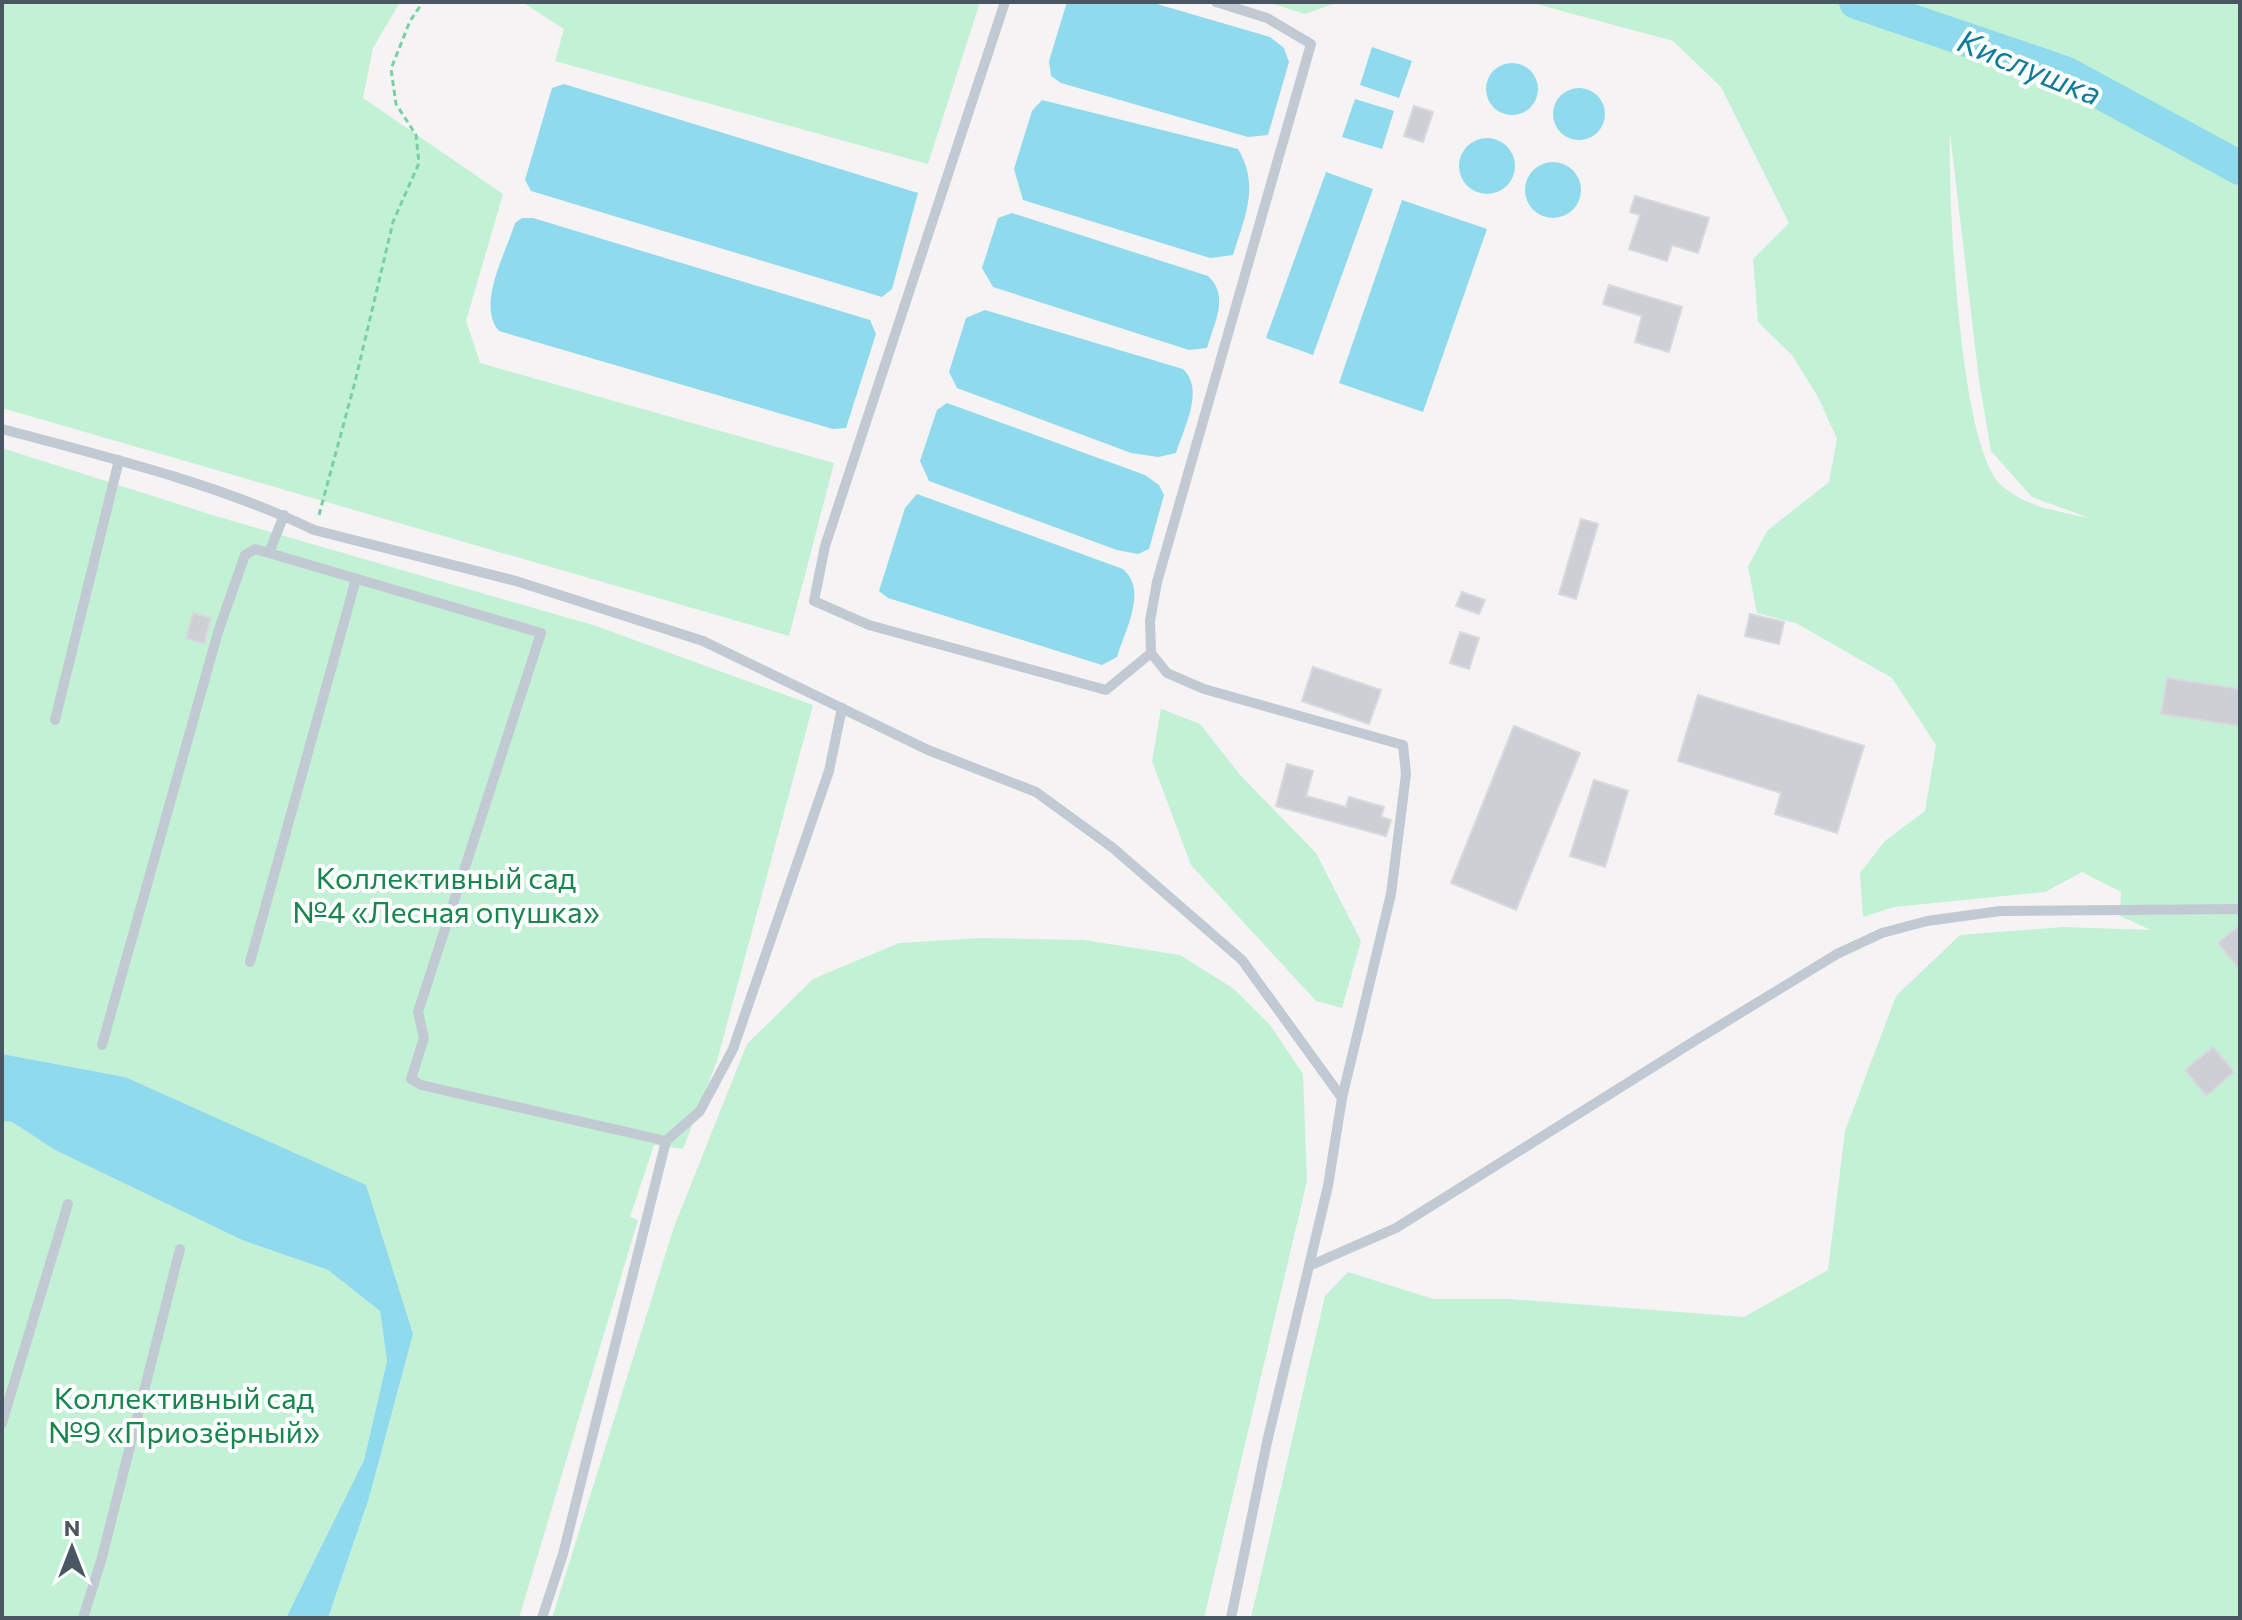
<svg xmlns="http://www.w3.org/2000/svg" width="2242" height="1620" font-family="Commissioner,sans-serif">
<rect width="100%" height="100%" fill="#f5f3f3"/>
<g fill="#c3f1d5" fill-rule="evenodd">
<polygon points="2,2 400,2 373,48 363,98 503,194 466,321 480,363 834,463 789,636 2,408"/>
<polygon points="522,2 980,2 928,164 555,61 564,29"/>
<polygon points="1267,2 1339,2 1305,14"/>
<path d="M 1529,2 L 2240,2 L 2240,1618 L 1251,1618 L 1325,1296 L 1348,1272 L 1433,1299 L 1510,1299 L 1744,1317 L 1828,1270 L 1845,1131 L 1896,996 L 1960,935 L 2063,927 L 2151,930 L 2120,916 L 2121,892 L 2082,872 L 2045,892 L 1894,907 L 1863,917 L 1860,873 L 1885,841 L 1925,811 L 1936,745 L 1892,678 L 1796,623 L 1757,613 L 1748,567 L 1767,531 L 1829,482 L 1837,439 L 1818,397 L 1792,355 L 1758,322 L 1753,259 L 1789,223 L 1721,87 L 1673,41 ZM 1950,133 L 1979,380 L 1991,451 L 2032,497 L 2089,518 C 2056,511 2025,507 2000,484 C 1959,444 1948,196 1950,133 Z"/>
<polygon points="2,448 222,518 596,626 813,705 717,1061 683,1149 654,1145 630,1217 638,1220 519,1618 328,1618 369,1498 413,1334 125,1077 2,1054"/>
<polygon points="1161,709 1200,724 1241,776 1316,853 1361,941 1342,1008 1316,1001 1191,865 1152,761"/>
<polygon points="982,938 1084,940 1180,955 1234,989 1270,1025 1303,1074 1307,1181 1204,1618 552,1618 674,1227 747,1044 813,979 899,943"/>
<polygon points="2,1121 12,1122 55,1150 242,1240 328,1270 380,1311 387,1361 364,1460 286,1618 2,1618"/>
</g>
<g fill="#90daee">
<polygon points="1067,2 1150,2 1270,37 1284,48 1289,62 1268,135 1248,137 1061,83 1051,76 1049,61"/>
<polygon points="1372,47 1412,61 1399,98 1360,85"/>
<circle cx="1512" cy="89" r="26"/>
<polygon points="564,84 918,193 892,289 882,297 531,191 525,180 552,88"/>
<circle cx="1579" cy="114" r="26"/>
<polygon points="1355,99 1394,111 1382,149 1342,137"/>
<path d="M 1042,100 L 1238,149 C 1260,186 1245,216 1233,255 L 1210,258 L 1023,200 L 1014,169 L 1032,111 Z"/>
<circle cx="1487" cy="166" r="28"/>
<circle cx="1553" cy="190" r="28"/>
<polygon points="1326,172 1373,189 1313,355 1266,338"/>
<polygon points="1402,200 1487,229 1423,412 1339,383"/>
<path d="M 1012,213 L 1208,276 C 1230,296 1214,323 1207,348 L 1189,350 L 993,287 L 982,268 L 998,218 Z"/>
<path d="M 522,218 L 533,218 L 870,320 L 876,334 L 846,428 L 833,429 L 499,331 C 476,305 506,253 515,223 Z"/>
<path d="M 985,310 L 1183,369 C 1205,390 1184,427 1176,453 L 1158,457 L 1131,453 L 957,388 L 949,372 L 966,318 Z"/>
<polygon points="947,403 1145,475 1159,485 1164,495 1149,549 1138,554 1117,550 929,481 920,461 937,410"/>
<path d="M 917,494 L 1123,569 C 1148,590 1125,630 1117,657 L 1102,665 L 888,598 L 879,591 L 905,508 Z"/>
<polygon points="2,1054 125,1077 366,1185 413,1334 369,1498 328,1618 286,1618 364,1460 387,1361 380,1311 328,1270 242,1240 55,1150 12,1122 2,1121"/>
</g>
<g fill="none" stroke-linecap="round" stroke-linejoin="round">
<polyline stroke="#90daee" stroke-width="34" points="1856,2 2065,73 2240,168"/>
</g>
<g fill="#cdcfd5" stroke="#d7d9de" stroke-width="2">
<polygon points="1414,106 1433,112 1423,142 1404,136"/>
<polygon points="1635,196 1709,218 1698,253 1672,245 1667,261 1629,249 1640,215 1630,212"/>
<polygon points="1609,285 1682,307 1669,352 1635,342 1642,316 1603,304"/>
<polygon points="1581,519 1598,524 1576,599 1559,594"/>
<polygon points="1462,592 1485,600 1479,614 1456,606"/>
<polygon points="193,613 211,618 204,644 186,638"/>
<polygon points="1750,614 1784,622 1779,644 1745,636"/>
<polygon points="1460,632 1479,638 1469,669 1450,663"/>
<polygon points="1313,667 1381,690 1369,724 1302,701"/>
<polygon points="2167,678 2240,689 2240,726 2161,714"/>
<polygon points="1698,695 1864,746 1837,833 1775,814 1781,793 1678,761"/>
<polygon points="1514,726 1580,753 1516,910 1451,883"/>
<polygon points="1287,764 1313,771 1306,796 1346,807 1349,797 1384,807 1381,817 1391,820 1386,836 1276,806"/>
<polygon points="1594,780 1628,791 1605,867 1570,856"/>
<polygon points="2240,925 2240,970 2218,943"/>
<polygon points="2213,1047 2234,1072 2206,1096 2185,1070"/>
</g>
<g fill="none" stroke-linecap="round" stroke-linejoin="round">
<polyline stroke="#7ad0a6" stroke-width="3" stroke-dasharray="6 4" stroke-linecap="butt" points="319,515 355,382 393,222 419,163 416,135 396,104 391,69 410,21 423,2"/>
<g stroke="#c1cad2" stroke-width="10">
<polyline points="1005,2 825,546 814,601 869,625 1106,690 1151,653"/>
<polyline points="1216,2 1267,18 1311,44 1157,582 1150,621 1151,653 1167,673 1204,689 1403,745 1406,774 1391,894 1342,1098 1328,1186 1267,1442 1231,1618"/>
<path d="M 2,429 C 107,457 216,483 314,530 L 516,581 L 703,641 L 928,750 L 1036,792 L 1113,848 L 1242,960 L 1342,1098"/>
<polyline points="269,553 541,633 418,1012 424,1038 411,1079 421,1085 666,1141 563,1554 542,1618"/>
<polyline points="55,720 119,460"/>
<polyline points="250,962 356,579"/>
<polyline points="102,1045 218,632 245,555 255,549 269,553 284,515"/>
<polyline points="666,1141 700,1111 733,1049 829,771 842,708"/>
<polyline points="1309,1266 1396,1228 1696,1040 1837,954 1882,933 1927,921 2000,911 2240,909"/>
<polyline points="2,1423 68,1204"/>
<polyline points="83,1618 101,1561 180,1249"/>
</g>
</g>
<g text-anchor="middle" dominant-baseline="central" stroke-width="8" stroke-linejoin="round" paint-order="stroke">
<g font-size="30" fill="#17864f" stroke="#fff">
<text x="446" y="876">Коллективный сад<tspan x="446" dy="34">№4 «Лесная опушка»</tspan></text>
<text x="184" y="1396">Коллективный сад<tspan x="184" dy="34">№9 «Приозёрный»</tspan></text>
</g>
<g font-size="32" font-style="italic" fill="#0c7c9b" stroke="#fff">
<text transform="translate(2030 66) rotate(22)">Кислушка</text>
</g>
</g>
<rect width="2242" height="1620" fill="none" stroke="#4a5661" stroke-width="8"/>
<g transform="translate(72 1548)" stroke="#ffffff" stroke-width="6" paint-order="stroke">
<path d="M0-6L14 30L0 20L-14 30Z" fill="#4a5661"/>
<text y="-12" font-size="22" font-weight="bold" text-anchor="middle" fill="#4a5661">N</text>
</g>
</svg>
